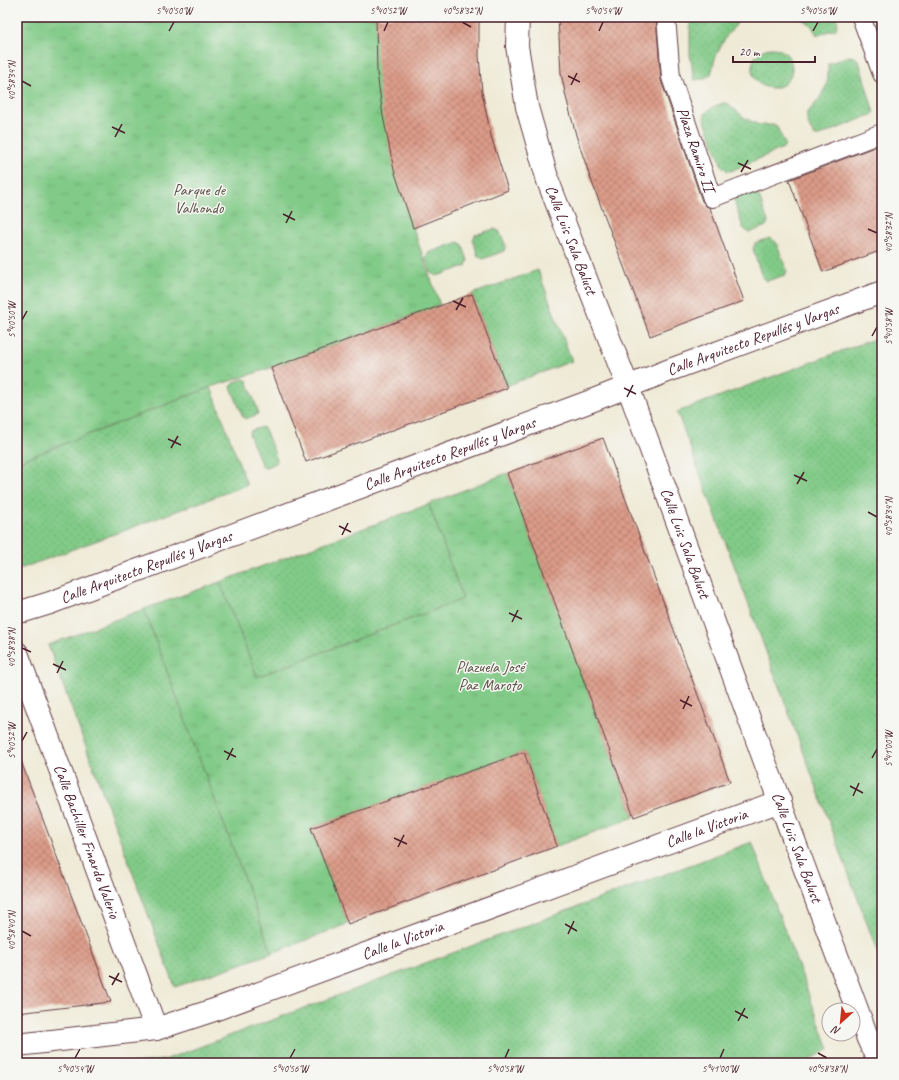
<svg xmlns="http://www.w3.org/2000/svg" width="899" height="1080" font-family="Caveat,sans-serif">
<defs>
<pattern id="grass-dots" width="8" height="8" patternUnits="userSpaceOnUse"><rect width="8" height="8" fill="#81ca87"/><path d="M2 2h.1M6 6h.1" fill="none" stroke="#71ad75" stroke-width="1.8" stroke-linecap="round"/></pattern>
<pattern id="park-tufts" width="24" height="20" patternUnits="userSpaceOnUse"><rect width="24" height="20" fill="#81ca87"/><path d="M3 7l-1-3M5 7V3M7 7l1-3M15 17l-1-3M17 17v-4M19 17l1-3" fill="none" stroke="#71ad75"/></pattern>
<pattern id="building-cross-hatch" width="8" height="8" patternUnits="userSpaceOnUse"><rect width="8" height="8" fill="#dc9b88"/><path d="M0 0l8 8M0 8l8-8" fill="none" stroke="#b47e6f"/></pattern>
</defs>
<rect width="100%" height="100%" fill="#f6f6f2"/>
<filter id="ink" filterUnits="userSpaceOnUse"><feTurbulence type="fractalNoise" baseFrequency=".025" numOctaves="2"/><feDisplacementMap in="SourceGraphic" scale="8" xChannelSelector="R" yChannelSelector="G"/><feConvolveMatrix kernelMatrix="1 2 1 2 8 2 1 2 1" color-interpolation-filters="sRGB"/></filter>
<filter id="wash" filterUnits="userSpaceOnUse"><feTurbulence type="fractalNoise" baseFrequency=".012" numOctaves="4" result="noise"/><feDisplacementMap in="SourceGraphic" scale="16" xChannelSelector="R" yChannelSelector="G"/><feGaussianBlur stdDeviation="0.9" result="paint"/><feColorMatrix in="noise" values="0 0 0 0 0 0 0 0 0 0 0 0 0 0 0 0 0 1.4 0 .05"/><feComposite in="paint" operator="in"/></filter>
<g filter="url(#wash)">
<rect width="100%" height="100%" fill="#efead5"/>
<g fill="url(#grass-dots)" stroke="#667459">
<polygon points="690,17 738,17 736,25 727,35 716,55 711,74 704,79 694,80 690,54"/>
<polygon points="799,17 836,17 838,23 836,29 817,35 811,25"/>
<circle cx="772" cy="68" r="20"/>
<path d="M 849,56 L 855,57 L 859,61 L 874,113 L 871,115 L 819,136 L 815,136 C 810,130 805,119 807,112 C 814,108 825,91 827,83 C 828,77 828,70 828,64 Z"/>
<path d="M 723,103 L 727,103 L 745,118 L 759,125 L 776,125 L 785,144 L 783,148 L 731,171 L 726,170 L 722,166 L 704,118 C 705,109 716,106 723,103 Z"/>
<polygon points="752,190 758,193 768,222 766,226 749,233 743,228 734,201 736,195"/>
<polygon points="494,229 499,231 506,246 504,251 483,259 478,256 473,240 475,235"/>
<polygon points="770,238 776,242 787,271 785,275 767,281 762,277 753,249 755,243"/>
<polygon points="458,242 462,244 468,260 466,266 437,276 431,273 425,258 428,253"/>
<polygon points="538,270 572,361 506,386 472,294"/>
<polygon points="882,336 882,964 677,412"/>
<polygon points="243,379 247,380 258,411 257,415 245,419 243,417 231,387 233,383"/>
<polygon points="211,387 247,485 17,570 17,462"/>
<polygon points="262,427 265,429 277,460 276,463 264,468 262,466 249,434 250,431"/>
<polygon points="429,504 463,599 257,677 220,582"/>
<polygon points="144,609 272,953 175,987 48,645"/>
<polygon points="752,842 829,1049 805,1063 134,1063 164,1060"/>
</g>
<g fill="url(#park-tufts)" stroke="#667459">
<polygon points="17,17 376,17 413,228 440,305 271,368 211,387 17,462"/>
<polygon points="507,473 634,817 557,846 524,752 311,828 348,924 272,953 144,609 220,582 257,677 463,599 429,504"/>
</g>
<g id="blocks">
<g fill="url(#building-cross-hatch)">
<polygon points="376,17 479,17 479,56 482,92 491,136 508,190 413,228 394,170 383,116 377,73"/>
<polygon points="558,17 656,17 661,80 702,201 706,206 710,208 744,301 650,336 590,177 576,135 566,97 561,73"/>
<polygon points="882,144 882,250 823,272 789,180"/>
<polygon points="472,294 507,388 306,462 271,368"/>
<polygon points="603,438 730,782 634,817 507,473"/>
<polygon points="524,752 557,846 348,924 311,828"/>
<polygon points="19,756 51,841 111,1002 17,1013 17,757"/>
</g>
</g>
</g>
<g filter="url(#ink)">
<use href="#blocks" fill-opacity="0" stroke="#633d44" stroke-width="1"/>
<g fill="none" stroke-linecap="round" stroke-linejoin="round">
<defs>
<g id="pedestrian">
<path id="s1" d="M 666,17 L 671,77 L 712,198 L 882,133"/>
<polyline points="861,17 882,74"/>
</g>
<g id="minor">
<path id="s2" d="M 518,17 L 517,46 L 527,107 L 548,181 L 628,387 L 765,762 L 868,1039 L 879,1063"/>
<path id="s3" d="M 17,611 L 24,611 L 50,603 L 591,401 L 670,370 L 882,292"/>
<path id="s4" d="M 17,653 L 156,1029"/>
<path id="s5" d="M 17,1045 L 156,1029 L 214,1010 L 780,801"/>
</g>
</defs>
<use href="#pedestrian" stroke="#633d44" stroke-width="20"/>
<use href="#minor" stroke="#633d44" stroke-width="24"/>
<use href="#pedestrian" stroke="#fff" stroke-width="18"/>
<use href="#minor" stroke="#fff" stroke-width="22"/>
</g>
</g>
<path fill="none" stroke="#4a1f2b" stroke-width="1.5" d="M 462,22 L 471,27M 169,31 L 174,22M 384,31 L 388,22M 599,31 L 603,22M 813,31 L 818,22M 568,76 L 580,82M 22,81 L 31,86M 571,85 L 577,73M 112,127 L 125,133M 115,137 L 122,124M 738,163 L 751,169M 741,172 L 748,160M 283,214 L 295,220M 286,223 L 292,211M 868,229 L 877,233M 453,301 L 466,307M 456,310 L 463,298M 22,320 L 27,311M 872,336 L 877,327M 624,388 L 636,394M 627,397 L 633,385M 168,439 L 181,445M 171,448 L 178,436M 794,475 L 807,481M 797,484 L 804,472M 868,512 L 877,517M 339,526 L 351,532M 342,535 L 348,523M 509,613 L 522,619M 512,622 L 518,610M 22,648 L 31,652M 53,664 L 66,670M 57,673 L 63,661M 680,700 L 692,706M 683,709 L 689,696M 22,741 L 27,732M 224,751 L 236,757M 872,758 L 877,749M 227,760 L 233,748M 850,786 L 863,793M 853,796 L 859,783M 394,838 L 407,844M 398,847 L 404,835M 565,924 L 577,931M 22,931 L 31,936M 568,934 L 574,921M 109,976 L 122,982M 112,985 L 119,973M 735,1011 L 748,1018M 738,1021 L 745,1008M 818,1053 L 827,1058M 75,1058 L 80,1049M 290,1058 L 295,1049M 505,1058 L 509,1049M 720,1058 L 724,1049"/>
<g text-anchor="middle" dominant-baseline="central" stroke-width="3" stroke-linejoin="round" paint-order="stroke">
<g font-size="16" fill="#4a1f2b" stroke="#f6f6f2">
<text stroke="none"><textPath href="#s1" startOffset="137">Plaza Ramiro II</textPath></text>
<text stroke="none"><textPath href="#s2" startOffset="231">Calle Luis Sala Balust</textPath></text>
<text stroke="none"><textPath href="#s3" startOffset="785">Calle Arquitecto Repullés y Vargas</textPath></text>
<text stroke="none"><textPath href="#s3" startOffset="461">Calle Arquitecto Repullés y Vargas</textPath></text>
<text stroke="none"><textPath href="#s2" startOffset="555">Calle Luis Sala Balust</textPath></text>
<text stroke="none"><textPath href="#s3" startOffset="137">Calle Arquitecto Repullés y Vargas</textPath></text>
<text stroke="none"><textPath href="#s5" startOffset="726">Calle la Victoria</textPath></text>
<text stroke="none"><textPath href="#s4" startOffset="201">Calle Bachiller Finardo Valerio</textPath></text>
<text stroke="none"><textPath href="#s2" startOffset="879">Calle Luis Sala Balust</textPath></text>
<text stroke="none"><textPath href="#s5" startOffset="402">Calle la Victoria</textPath></text>
</g>
<g font-size="16" fill="#5a5247" stroke="#f6f6f2">
<text x="199" y="190">Parque de<tspan x="199" dy="18">Valhondo</tspan></text>
<text x="490" y="667">Plazuela José<tspan x="490" dy="18">Paz Maroto</tspan></text>
</g>
</g>
<rect width="899" height="1080" fill="none" stroke="#f6f6f2" stroke-width="44"/>
<g transform="translate(841 1022) rotate(207)"><circle r="19" fill="#f6f6f2" stroke="#b1a0a2"/>
<path d="M0-3L7 15L0 10L-7 15Z" fill="#c8321e"/>
<text y="-6" font-size="11" font-weight="bold" text-anchor="middle" fill="#4a1f2b">N</text>
</g>
<path d="M733 56v6h82v-6" fill="none" stroke="#4a1f2b" stroke-width="2"/>
<text x="739" y="56" font-size="12" fill="#4a1f2b" stroke="#f6f6f2" stroke-width="3" paint-order="stroke">20 m</text>
<rect x="22" y="22" width="855" height="1036" fill="none" stroke="#4a1f2b" stroke-width="1.5"/>
<g font-size="10" text-anchor="middle" fill="#4a1f2b">
<text x="174" y="14">5°40'50"W</text>
<text x="388" y="14">5°40'52"W</text>
<text x="462" y="14">40°58'32"N</text>
<text x="603" y="14">5°40'54"W</text>
<text x="818" y="14">5°40'56"W</text>
<text transform="translate(11 81) rotate(-90)" y="4">40°58'34"N</text>
<text transform="translate(888 233) rotate(-90)" y="4">40°58'32"N</text>
<text transform="translate(11 320) rotate(-90)" y="4">5°40'50"W</text>
<text transform="translate(888 327) rotate(-90)" y="4">5°40'58"W</text>
<text transform="translate(888 517) rotate(-90)" y="4">40°58'34"N</text>
<text transform="translate(11 648) rotate(-90)" y="4">40°58'38"N</text>
<text transform="translate(11 741) rotate(-90)" y="4">5°40'52"W</text>
<text transform="translate(888 749) rotate(-90)" y="4">5°41'00"W</text>
<text transform="translate(11 931) rotate(-90)" y="4">40°58'40"N</text>
<text x="75" y="1072">5°40'54"W</text>
<text x="290" y="1072">5°40'56"W</text>
<text x="505" y="1072">5°40'58"W</text>
<text x="720" y="1072">5°41'00"W</text>
<text x="827" y="1072">40°58'38"N</text>
</g>
</svg>
